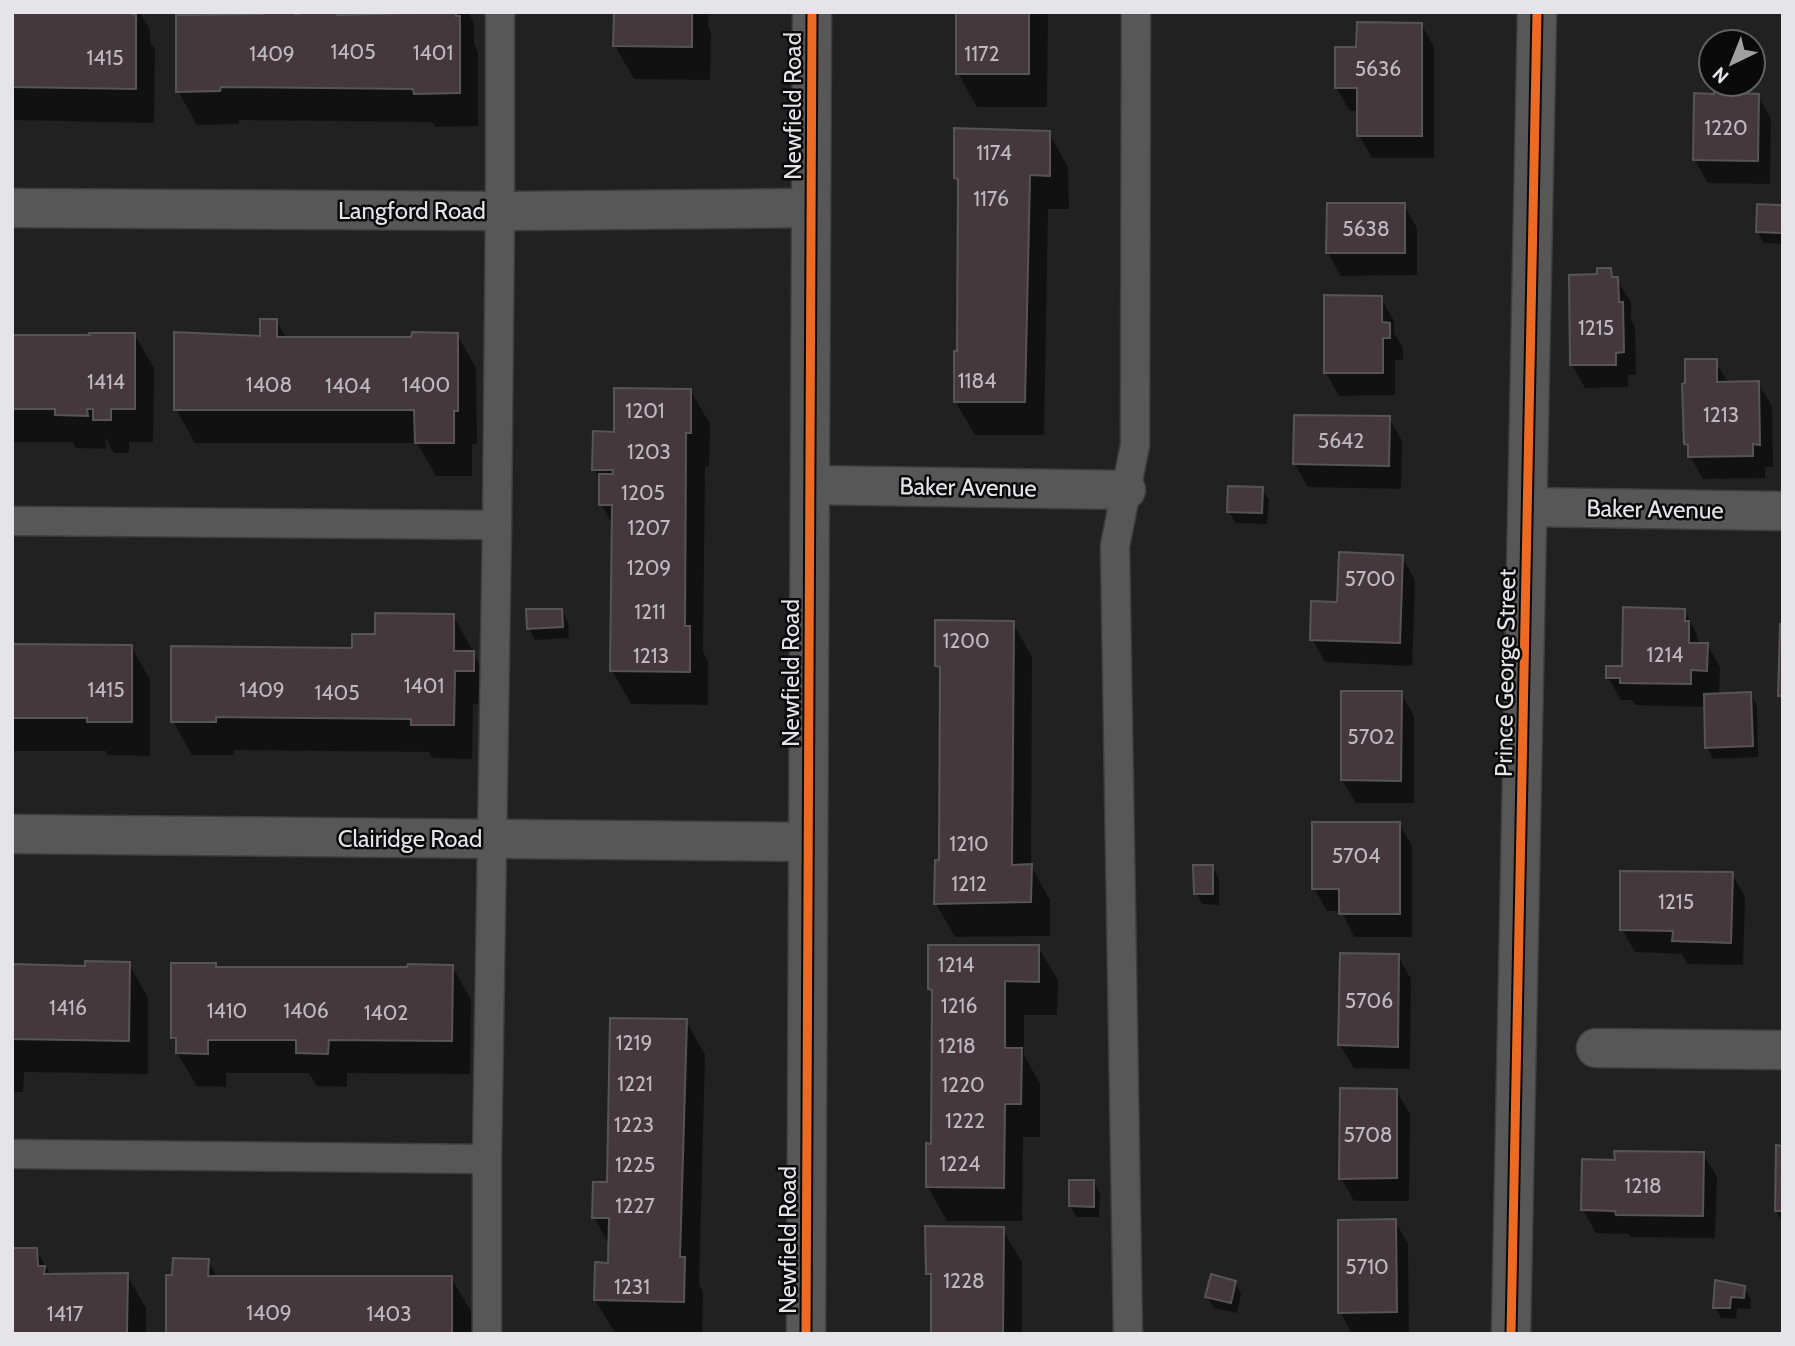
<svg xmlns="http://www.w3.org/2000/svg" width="1795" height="1346" font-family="Cabin,sans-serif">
<rect width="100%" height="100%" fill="#212121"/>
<g fill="#0007">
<polygon points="12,12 140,12 150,30 150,42 155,49 154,123 12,120"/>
<polygon points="265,12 343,12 345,17 421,16 421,12 468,12 474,23 474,44 478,52 478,126 435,127 432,122 239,120 239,124 197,125 178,91 265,16"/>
<polygon points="616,12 709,12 708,27 711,31 710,80 634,79 615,46"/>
<polygon points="958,12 1048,12 1047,107 977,107 958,73"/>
<polygon points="1421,24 1434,47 1434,158 1372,158 1359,135 1359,111 1350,111 1336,88 1358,49"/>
<polygon points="1716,84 1741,84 1747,95 1758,96 1771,119 1770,184 1708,183 1695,160 1715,96"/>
<polygon points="1049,133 1068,167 1069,209 1048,209 1044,435 975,435 955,401 959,353 960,184 956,178"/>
<polygon points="1404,205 1417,228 1417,275 1341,276 1328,253"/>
<polygon points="1783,207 1783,244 1764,243 1757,231"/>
<polygon points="1610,270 1631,302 1631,320 1635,327 1636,375 1628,375 1628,387 1585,388 1572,365"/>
<polygon points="1381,298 1394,321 1394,333 1403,347 1403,360 1395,360 1395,395 1339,396 1326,373"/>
<polygon points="276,321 287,338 413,338 457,334 476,368 477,444 472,444 472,476 436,476 417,443 195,443 176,409 262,338"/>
<polygon points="134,334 154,368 153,442 129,442 129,453 114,453 105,437 106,449 76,448 73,442 12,442 12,336"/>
<polygon points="1715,361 1729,384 1758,383 1772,406 1773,467 1765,467 1765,478 1703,479 1690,456 1690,452 1685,444"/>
<polygon points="690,390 710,424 709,466 705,467 703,652 708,661 708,705 631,704 612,671 613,526 601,504 601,481 594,470"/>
<polygon points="1296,417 1389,418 1402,441 1401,489 1308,487 1295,464"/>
<polygon points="1262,489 1269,500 1267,524 1236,523 1229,512"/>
<polygon points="1402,557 1415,580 1412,666 1325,662 1312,639 1339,604"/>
<polygon points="561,611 568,622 569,638 535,640 529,628"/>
<polygon points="1684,611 1697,634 1697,638 1701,644 1707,644 1720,667 1719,695 1750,694 1757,705 1758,757 1713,759 1707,747 1706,707 1635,705 1632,700 1621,700 1608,677 1623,667"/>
<polygon points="453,615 492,687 492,704 473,704 472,759 432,758 429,752 234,750 234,755 192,755 173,721 354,650 376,636"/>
<polygon points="1013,623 1032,657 1031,866 1050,900 1050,936 955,937 936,904 940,862 941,674 937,666"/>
<polygon points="12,646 131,646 150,680 150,756 108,755 106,751 12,751"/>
<polygon points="1401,693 1414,716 1414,803 1356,803 1342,780"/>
<polygon points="1399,823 1412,846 1412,937 1354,937 1341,911 1327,911 1314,888"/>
<polygon points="1212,866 1219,878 1219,905 1202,904 1196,893"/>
<polygon points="1732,874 1745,897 1743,965 1687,964 1682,954 1635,952 1622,929"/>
<polygon points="1038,947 1058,980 1057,1015 1024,1015 1024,1055 1040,1084 1040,1137 1023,1137 1022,1221 947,1221 928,1187 933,1146 934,996 930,989"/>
<polygon points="1398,956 1411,979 1410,1069 1354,1068 1340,1045"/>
<polygon points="129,964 148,998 148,1074 24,1072 23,1092 12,1092 12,966 87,967"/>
<polygon points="215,965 218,969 409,969 452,966 471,1000 470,1074 347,1073 347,1087 317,1086 309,1073 226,1073 226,1087 197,1086 177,1053 177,1046 172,1037"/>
<polygon points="686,1021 705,1055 699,1285 703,1292 702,1334 615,1333 595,1300 610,1264 610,1246 594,1217"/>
<polygon points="1396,1091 1410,1114 1409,1201 1354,1201 1341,1178"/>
<polygon points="1783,1147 1783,1222 1776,1211"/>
<polygon points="1703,1154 1717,1177 1715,1238 1631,1237 1629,1234 1596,1233 1583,1210 1616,1162"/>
<polygon points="1093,1181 1100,1193 1099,1217 1077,1217 1070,1206"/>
<polygon points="1395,1221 1408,1244 1409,1334 1352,1334 1340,1312"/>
<polygon points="1002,1229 1022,1262 1022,1334 933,1334 933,1283 927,1273"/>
<polygon points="36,1250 51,1275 127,1275 146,1308 146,1334 12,1334"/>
<polygon points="208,1260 217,1277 451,1278 471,1311 471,1334 168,1334"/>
<polygon points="1235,1283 1241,1294 1237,1313 1214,1308 1207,1296"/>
<polygon points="1744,1288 1751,1299 1750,1309 1737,1308 1736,1319 1721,1318 1715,1307"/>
</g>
<g fill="#44383d" stroke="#555" stroke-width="2">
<polygon points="12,12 132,12 132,14 136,14 136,89 12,87"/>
<polygon points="263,12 295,12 295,14 300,14 300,12 336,12 337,15 456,12 456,16 460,16 460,93 414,94 413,89 221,87 220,91 176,92 176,15 263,14"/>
<polygon points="614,12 692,12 692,47 613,46"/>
<rect x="956" y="12" width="73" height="62"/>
<polygon points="1357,22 1422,23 1422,136 1357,136 1357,88 1335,88 1335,47 1356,47"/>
<polygon points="1714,84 1741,84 1740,93 1759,94 1758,161 1693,160 1694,93 1714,94"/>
<polygon points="954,128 1050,131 1050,176 1030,175 1025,402 954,402 954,351 957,351 958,179 954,178"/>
<polygon points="1327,203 1405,203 1405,253 1326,253"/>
<polygon points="1757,204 1783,205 1783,233 1756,232"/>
<polygon points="1597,268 1611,268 1612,277 1618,277 1619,302 1623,302 1624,352 1616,353 1616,365 1570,365 1569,275 1597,274"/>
<polygon points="1324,295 1382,296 1382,322 1390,323 1390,338 1383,338 1383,373 1324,373"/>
<polygon points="260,319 277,319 277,337 411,337 412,332 458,333 458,411 454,411 454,443 415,443 414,410 174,410 174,332 260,336"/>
<polygon points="89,333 135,333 135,409 111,409 111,420 93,420 93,409 87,409 88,416 55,415 55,409 12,409 12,335 90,335"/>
<polygon points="1685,359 1717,359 1717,382 1759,381 1760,445 1753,444 1753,456 1688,457 1688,445 1684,444 1682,384 1685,383"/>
<polygon points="614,388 691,389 691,433 686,433 685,626 690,626 690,672 610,671 612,505 599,505 599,474 613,474 613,470 592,470 593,431 614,432"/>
<polygon points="1294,415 1390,416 1389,466 1293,464"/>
<polygon points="1228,486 1263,487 1262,513 1227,512"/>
<polygon points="1339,552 1403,555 1400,643 1310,640 1311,601 1337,602"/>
<polygon points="1623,607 1685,609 1685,621 1689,621 1689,643 1708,643 1707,671 1691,670 1691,684 1620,683 1620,678 1606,678 1606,666 1622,666"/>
<polygon points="526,609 562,609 563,627 527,629"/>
<polygon points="375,613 454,614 454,651 474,651 474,671 455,671 454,725 411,725 411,719 216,717 216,722 171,722 171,646 352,648 352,634 375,634"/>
<polygon points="935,620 1014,621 1012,865 1032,864 1031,902 934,904 935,860 939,860 940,667 935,666"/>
<polygon points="1780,624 1783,624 1783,696 1778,696"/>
<polygon points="12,644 132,645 132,722 87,722 87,718 12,718"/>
<polygon points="1341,691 1402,691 1401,781 1341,780"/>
<polygon points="1751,692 1753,746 1705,748 1704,694"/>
<polygon points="1312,822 1400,822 1400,914 1339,914 1339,889 1312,889"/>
<polygon points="1193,865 1213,865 1213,894 1194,894"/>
<polygon points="1620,871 1733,872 1731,943 1672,941 1673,931 1620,930"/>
<polygon points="928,945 1039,945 1039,982 1005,981 1005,1048 1022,1048 1021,1104 1005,1104 1004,1188 926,1187 926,1143 931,1144 932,990 928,989"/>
<polygon points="1340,953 1399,954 1398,1047 1338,1045"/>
<polygon points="85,961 130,962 129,1041 12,1039 12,964 85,966"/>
<polygon points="171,963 216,963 216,967 407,967 408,964 453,965 452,1041 329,1040 328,1054 296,1053 296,1040 208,1040 208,1054 176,1053 176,1038 171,1038"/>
<polygon points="610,1018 687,1019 680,1257 685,1257 684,1302 594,1300 595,1262 608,1263 609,1218 592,1218 593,1182 607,1182"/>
<polygon points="1340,1088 1397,1089 1397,1178 1339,1179"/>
<polygon points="1776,1145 1783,1146 1783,1211 1775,1211"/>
<polygon points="1614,1151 1704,1152 1703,1216 1616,1215 1615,1211 1581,1210 1582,1159 1615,1160"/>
<polygon points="1069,1180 1094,1180 1094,1207 1069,1206"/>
<polygon points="1396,1219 1397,1312 1338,1313 1338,1220"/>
<polygon points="925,1226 1004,1227 1003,1334 931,1334 931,1274 926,1274"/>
<polygon points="12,1248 37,1248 38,1266 45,1266 44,1274 128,1273 127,1334 12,1334"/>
<polygon points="173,1258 209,1259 208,1276 452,1276 452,1334 166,1334 166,1275 172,1275"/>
<polygon points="1211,1274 1236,1281 1231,1303 1205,1297"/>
<polygon points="1715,1280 1745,1286 1744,1298 1731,1297 1730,1308 1713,1308"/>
</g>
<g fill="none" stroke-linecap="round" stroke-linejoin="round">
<defs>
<g id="service">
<polyline points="12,521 497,525"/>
<polyline points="12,1154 487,1159"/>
<polyline points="487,1334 487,1159 497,525 500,211 500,12"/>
<polyline points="1128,1334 1115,546 1135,445 1136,12"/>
</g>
<g id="minor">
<polyline points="12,208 500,211 811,208"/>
<polyline points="810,485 1126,490"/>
<polyline points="1528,507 1783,511"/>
<polyline points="12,834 808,842"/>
<polyline points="1596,1048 1783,1050"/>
<polyline points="1511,1334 1537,12"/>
</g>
<polyline id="tertiary" points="806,1334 812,12"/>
</defs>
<use href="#service" stroke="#3f3e3f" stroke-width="31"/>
<use href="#minor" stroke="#3f3e3f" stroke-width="41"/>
<use href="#tertiary" stroke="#3f3e3f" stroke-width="41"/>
<use href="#service" stroke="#575757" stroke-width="28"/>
<use href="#minor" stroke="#575757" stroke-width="38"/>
<use href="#tertiary" stroke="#575757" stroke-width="38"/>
<defs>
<g id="cycleway">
<polyline points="806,1334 812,12"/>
<polyline points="1511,1334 1537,12"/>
</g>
</defs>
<use href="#cycleway" stroke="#0b0a0b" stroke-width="13"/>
<use href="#cycleway" stroke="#ed6a23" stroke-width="9"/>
</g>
<g text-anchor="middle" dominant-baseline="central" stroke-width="5" stroke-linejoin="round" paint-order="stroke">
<g font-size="21" fill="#bdb9bc">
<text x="353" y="51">1405</text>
<text x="433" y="52">1401</text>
<text x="272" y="53">1409</text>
<text x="982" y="53">1172</text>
<text x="105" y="57">1415</text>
<text x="1378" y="68">5636</text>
<text x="1726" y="127">1220</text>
<text x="994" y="152">1174</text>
<text x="991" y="198">1176</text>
<text x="1366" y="228">5638</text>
<text x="1596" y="327">1215</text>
<text x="977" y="380">1184</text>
<text x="106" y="381">1414</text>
<text x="269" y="384">1408</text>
<text x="426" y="384">1400</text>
<text x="348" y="385">1404</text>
<text x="645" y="410">1201</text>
<text x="1721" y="414">1213</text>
<text x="1341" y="440">5642</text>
<text x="649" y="451">1203</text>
<text x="643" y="492">1205</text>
<text x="649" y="527">1207</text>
<text x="649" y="567">1209</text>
<text x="1370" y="578">5700</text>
<text x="650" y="611">1211</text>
<text x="966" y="640">1200</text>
<text x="1665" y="654">1214</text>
<text x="651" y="655">1213</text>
<text x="424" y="685">1401</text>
<text x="106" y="689">1415</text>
<text x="262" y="689">1409</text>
<text x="337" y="692">1405</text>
<text x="1371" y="736">5702</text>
<text x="969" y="843">1210</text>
<text x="1356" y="855">5704</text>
<text x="969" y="883">1212</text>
<text x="1676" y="901">1215</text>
<text x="956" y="964">1214</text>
<text x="1369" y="1000">5706</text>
<text x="959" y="1005">1216</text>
<text x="68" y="1007">1416</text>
<text x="227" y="1010">1410</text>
<text x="306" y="1010">1406</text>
<text x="386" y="1012">1402</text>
<text x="634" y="1042">1219</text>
<text x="957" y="1045">1218</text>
<text x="635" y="1083">1221</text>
<text x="963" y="1084">1220</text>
<text x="965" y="1120">1222</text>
<text x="634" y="1124">1223</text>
<text x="1368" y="1134">5708</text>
<text x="960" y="1163">1224</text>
<text x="635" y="1164">1225</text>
<text x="1643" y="1185">1218</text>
<text x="635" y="1205">1227</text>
<text x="1367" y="1266">5710</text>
<text x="964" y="1280">1228</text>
<text x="632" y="1286">1231</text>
<text x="269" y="1312">1409</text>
<text x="65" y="1313">1417</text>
<text x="389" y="1313">1403</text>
</g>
<g font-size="24" fill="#e5e4e6" stroke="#0b0a0b">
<text transform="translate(792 106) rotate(-90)">Newfield Road</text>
<text x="412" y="210">Langford Road</text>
<text transform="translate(968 487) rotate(1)">Baker Avenue</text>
<text transform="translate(1655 509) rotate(1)">Baker Avenue</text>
<text transform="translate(790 673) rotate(-90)">Newfield Road</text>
<text transform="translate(1505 673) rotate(-89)">Prince George Street</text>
<text x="410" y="838">Clairidge Road</text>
<text transform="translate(787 1240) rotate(-90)">Newfield Road</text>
</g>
</g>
<rect width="1795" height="1346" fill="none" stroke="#e5e4e6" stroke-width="28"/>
<g transform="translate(1732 63) rotate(223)"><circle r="33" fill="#0b0a0b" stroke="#626163" stroke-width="2"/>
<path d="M0-5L12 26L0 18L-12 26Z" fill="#a0a0a1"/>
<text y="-10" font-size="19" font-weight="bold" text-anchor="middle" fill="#e5e4e6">N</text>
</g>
</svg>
